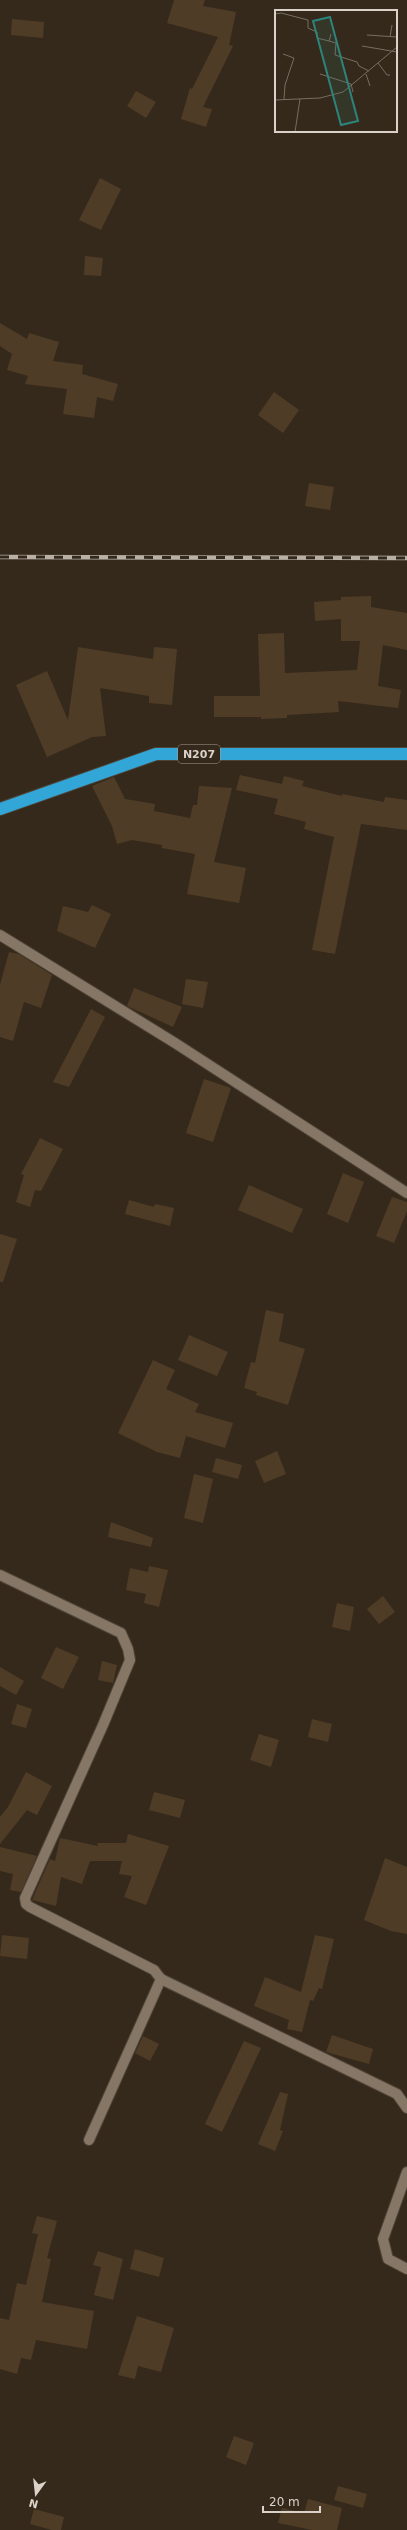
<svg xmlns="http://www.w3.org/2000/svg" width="407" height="2530" font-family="'DejaVu Sans',sans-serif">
<rect width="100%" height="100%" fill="#35291b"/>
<g fill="#4f3c26">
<polygon points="174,0 205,0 203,6 236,12 229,45 233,46 203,107 212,109 206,127 181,119 190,88 192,89 218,37 167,23"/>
<polygon points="12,19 44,22 43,38 11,35"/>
<polygon points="136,91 156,102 146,118 127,106"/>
<polygon points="100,178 121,189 101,230 79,220"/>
<polygon points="85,256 103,258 101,276 84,275"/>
<polygon points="0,323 27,339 29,333 59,342 53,361 83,365 82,374 118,384 113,401 97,397 94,418 63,414 67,389 25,384 28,376 7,370 12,354 0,346"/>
<polygon points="274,392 299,410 283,433 258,415"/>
<polygon points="309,483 334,487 330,510 305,506"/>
<polygon points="371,596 371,607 407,613 407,650 383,645 378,686 401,690 398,708 338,701 339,712 287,715 287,718 261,719 261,717 214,717 214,696 260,696 258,634 284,633 285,673 357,670 360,641 341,641 341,619 315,621 314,602 341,600 341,597"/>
<polygon points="78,647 153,659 154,647 177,649 172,705 149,703 149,696 100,688 106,736 92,737 47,757 16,685 47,671 68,720"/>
<polygon points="240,775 282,784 284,776 304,781 302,786 342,796 342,794 384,802 385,797 407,800 407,830 361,824 335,954 312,950 334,837 304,829 306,822 274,814 278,799 236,790"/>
<polygon points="114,777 125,799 155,804 154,811 190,818 193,805 197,805 199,786 232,788 214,862 246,868 239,903 187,894 195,854 162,848 162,845 132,840 117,844 112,826 92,786"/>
<polygon points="92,905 111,914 95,948 57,931 63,906 88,912"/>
<polygon points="9,952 19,954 52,975 41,1008 24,1002 13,1041 0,1037 0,985"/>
<polygon points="186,979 208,982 203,1008 182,1004"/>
<polygon points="134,988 182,1007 173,1027 127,1006"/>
<polygon points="91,1009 105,1017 69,1087 53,1082"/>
<polygon points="204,1079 231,1088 213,1142 186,1133"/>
<polygon points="40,1138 63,1149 41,1191 35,1190 30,1207 16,1202 24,1175 21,1174"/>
<polygon points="343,1173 364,1182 348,1223 327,1214"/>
<polygon points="249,1185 303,1209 292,1233 238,1210"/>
<polygon points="392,1197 407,1202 407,1211 394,1243 376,1236"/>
<polygon points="129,1200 154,1207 155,1204 174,1208 170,1226 125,1214"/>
<polygon points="0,1234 17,1239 3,1282 0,1282"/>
<polygon points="266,1310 284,1314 279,1341 305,1349 288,1405 256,1395 257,1392 244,1388 251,1362 255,1363"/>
<polygon points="189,1335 228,1352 217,1376 178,1360"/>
<polygon points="153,1360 175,1370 166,1389 199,1404 195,1412 233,1423 225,1448 186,1436 180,1458 157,1452 118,1433"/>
<polygon points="277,1451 286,1474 264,1483 255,1461"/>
<polygon points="216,1458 242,1465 238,1479 212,1472"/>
<polygon points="194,1474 213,1479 203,1523 184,1518"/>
<polygon points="111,1522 153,1538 151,1547 108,1537"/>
<polygon points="149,1566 168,1570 159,1607 144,1603 146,1594 126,1590 130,1568 148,1572"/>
<polygon points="383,1596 395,1612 379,1624 367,1609"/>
<polygon points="337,1603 354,1607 350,1631 332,1627"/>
<polygon points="56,1647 79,1657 63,1689 41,1678"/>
<polygon points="102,1661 117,1665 113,1683 98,1680"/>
<polygon points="0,1667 24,1681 16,1695 0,1686"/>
<polygon points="17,1704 32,1709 26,1728 11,1724"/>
<polygon points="312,1719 332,1724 328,1742 308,1737"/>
<polygon points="259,1734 279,1740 271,1767 250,1760"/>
<polygon points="26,1772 52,1786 37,1815 27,1810 0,1844 0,1817 8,1807"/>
<polygon points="154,1792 185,1800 180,1818 149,1810"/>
<polygon points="128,1834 169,1846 146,1905 124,1897 132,1876 119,1874 122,1861 90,1861 82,1884 61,1877 56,1906 32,1900 50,1859 55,1861 60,1838 98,1846 97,1843 126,1843"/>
<polygon points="0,1847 37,1856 21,1892 10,1890 13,1874 0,1871"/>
<polygon points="385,1858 407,1867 407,1934 391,1931 364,1920"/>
<polygon points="2,1935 29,1938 27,1959 0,1956"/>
<polygon points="315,1935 334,1939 322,1989 319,1988 313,2001 310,2000 302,2032 287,2029 289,2020 254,2006 265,1977 301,1992"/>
<polygon points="332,2035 373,2049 369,2064 326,2052"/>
<polygon points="143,2036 159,2044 150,2061 135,2053"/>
<polygon points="244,2041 261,2048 222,2132 205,2124"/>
<polygon points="280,2092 288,2094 280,2130 283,2131 275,2151 258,2144"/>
<polygon points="37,2216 57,2221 47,2258 51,2259 42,2302 94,2311 87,2349 36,2340 31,2360 21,2358 17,2374 0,2369 0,2318 9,2320 17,2283 26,2285 38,2234 32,2233"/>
<polygon points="135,2249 164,2258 159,2277 130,2269"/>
<polygon points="98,2251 123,2259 113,2300 94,2295 101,2267 93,2265"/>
<polygon points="137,2316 174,2328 161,2372 138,2366 135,2379 118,2375"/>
<polygon points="234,2436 254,2443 246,2465 226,2457"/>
<polygon points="338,2486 367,2494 363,2508 334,2500"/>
<polygon points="308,2499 342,2508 337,2530 312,2530 278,2523 282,2508 304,2513"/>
<polygon points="34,2509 64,2517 61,2530 52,2530 30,2524"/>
</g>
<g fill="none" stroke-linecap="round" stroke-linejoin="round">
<defs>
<g id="street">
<polyline points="0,935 175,1043 407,1193"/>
<polyline points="0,1575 121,1633 128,1649 130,1660 103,1725 25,1898 26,1904 30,1907 154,1970 161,1979 89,2140"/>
<polyline points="161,1979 397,2094 407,2108"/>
<polyline points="407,2172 383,2239 388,2259 407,2269"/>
</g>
<polyline id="highway" points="0,809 156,754 407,754"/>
</defs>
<use href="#street" stroke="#4e4438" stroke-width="12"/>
<use href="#highway" stroke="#4e4438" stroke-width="14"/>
<use href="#street" stroke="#857666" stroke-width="10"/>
<use href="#highway" stroke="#32a6d6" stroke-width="12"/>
<defs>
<polyline id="rail" points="0,557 407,558"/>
</defs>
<use href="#rail" stroke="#b9b0a6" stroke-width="4.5"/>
<use href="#rail" stroke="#35291b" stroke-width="3" stroke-dasharray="9" stroke-linecap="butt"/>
</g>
<g text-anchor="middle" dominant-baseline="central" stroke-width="4" stroke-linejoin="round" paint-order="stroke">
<rect fill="#35291b" stroke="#a89f95" stroke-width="1" x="178" y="745" width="42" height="18" rx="3"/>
<g font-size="11" font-weight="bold" fill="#dad2c9">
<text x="199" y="754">N207</text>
</g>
</g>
<g transform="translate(275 10)">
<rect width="122" height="122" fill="#35291b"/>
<path fill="none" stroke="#776d61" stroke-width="1" d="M 0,4 L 6,3 L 33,10 L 33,18 L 42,22 L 42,28 L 54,31M 56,24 L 54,31 L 61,33 L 60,45 L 82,52 L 84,56 L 94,61M 92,25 L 122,27M 115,27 L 117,15M 87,36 L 122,42M 8,44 L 19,48 L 10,75 L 9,89M 103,53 L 112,65 L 115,65M 45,64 L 76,74 L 78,82M 91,64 L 95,76M 0,90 L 45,88 L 68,82 L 122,37M 20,122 L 25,89"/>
<path fill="#2d847c" fill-opacity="0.15" stroke="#2d847c" stroke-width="2" d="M 55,7 L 83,111 L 66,115 L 38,11 Z"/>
<rect width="122" height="122" fill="none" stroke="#dad2c9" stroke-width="2"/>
</g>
<g transform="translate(36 2494) rotate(195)" stroke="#35291b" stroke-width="3" paint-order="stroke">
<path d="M0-3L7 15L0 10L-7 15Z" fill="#dad2c9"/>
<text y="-6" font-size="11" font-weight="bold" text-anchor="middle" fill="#dad2c9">N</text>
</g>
<path d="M263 2506v6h57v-6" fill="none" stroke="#dad2c9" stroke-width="2"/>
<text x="269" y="2506" font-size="12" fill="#dad2c9" stroke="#35291b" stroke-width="3" paint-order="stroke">20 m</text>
</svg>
